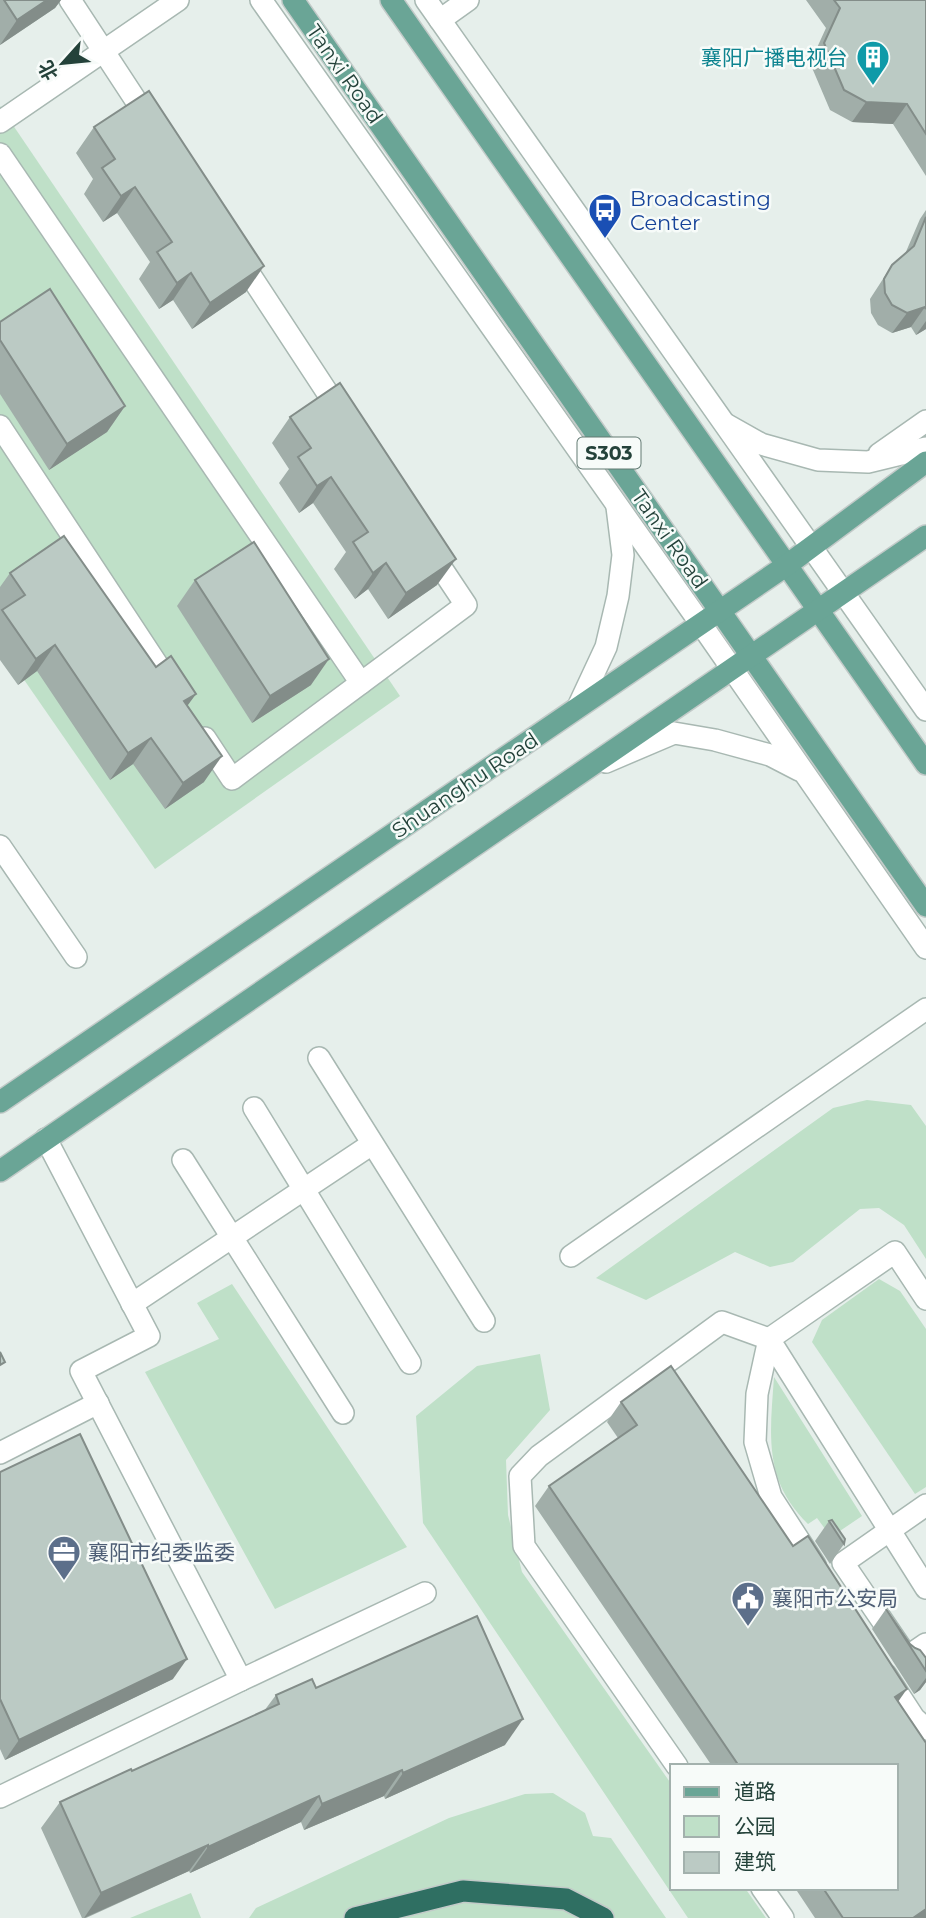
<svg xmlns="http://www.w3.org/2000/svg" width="926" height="1918" font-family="Montserrat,'Noto Sans SC',sans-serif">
<rect width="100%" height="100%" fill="#e6efeb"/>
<g fill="#bfe0c8">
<polygon points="0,106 400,696 155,869 0,645"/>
<polygon points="867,1100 911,1105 926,1126 926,1259 904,1225 879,1208 860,1209 793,1262 770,1267 735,1252 646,1300 596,1278 833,1108"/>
<polygon points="879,1279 900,1291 926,1329 926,1487 915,1494 812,1342 822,1320"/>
<polygon points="232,1284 407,1547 275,1609 145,1372 219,1339 197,1303"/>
<polygon points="540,1354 550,1410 506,1460 508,1515 522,1572 672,1785 672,1888 745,1888 766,1918 688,1918 423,1523 416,1416 477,1366"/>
<path d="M 774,1377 L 862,1516 L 831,1537 L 817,1518 L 808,1524 C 763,1480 770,1435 774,1377 Z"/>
<polygon points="553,1793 585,1813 593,1836 611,1838 666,1918 249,1918 256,1908 449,1818 525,1794"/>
<polygon points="191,1893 201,1918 130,1918"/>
</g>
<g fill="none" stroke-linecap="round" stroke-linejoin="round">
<defs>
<g id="minor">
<polyline points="70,0 150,122"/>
<polyline points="261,0 701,624 926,948"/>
<polyline points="426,0 926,710"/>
<polyline points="440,20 468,0"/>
<polyline points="0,122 178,0"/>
<polyline points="0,154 361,683"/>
<polyline points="239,258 342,415"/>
<polyline points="727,425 761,444 818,460 868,462 926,448"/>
<polyline points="0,426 172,687"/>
<polyline points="879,454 926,421"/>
<polyline points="578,707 606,647 618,596 623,555 617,507"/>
<polyline points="205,738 232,779 466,605 430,551"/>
<polyline points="606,762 674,733 715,740 770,755 799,770"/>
<polyline points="0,846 76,957"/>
<polyline points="319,1058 484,1321"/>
<polyline points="254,1108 410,1363"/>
<polyline points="183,1160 343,1413"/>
<polyline points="571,1256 926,1009"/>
<polyline points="926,1299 895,1252 769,1339 926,1588"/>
<polyline points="132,1304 372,1144"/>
<polyline points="0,1453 98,1403"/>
<polyline points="926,1505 843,1563 907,1657 926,1644"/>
<polyline points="886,1675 914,1718 926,1729"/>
<polyline points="241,1680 425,1593"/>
<polyline points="677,1766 524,1546 520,1476 539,1456 722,1322 769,1339 757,1394 755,1442 771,1497 815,1565"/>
<polyline points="0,1797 241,1680 81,1371 149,1336 46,1139"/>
<polyline points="762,1888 783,1918"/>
</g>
<g id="major">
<polyline points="293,0 926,906"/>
<polyline points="391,0 926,764"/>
<polyline points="0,1102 787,565 926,462"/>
<polyline points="0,1171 926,536"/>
</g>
<polyline id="highway" points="355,1918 463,1891 566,1899 603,1918"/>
</defs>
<use href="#minor" stroke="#a8b8b2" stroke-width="24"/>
<use href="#major" stroke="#c2cac8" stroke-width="24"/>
<use href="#highway" stroke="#c2cac8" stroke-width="24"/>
<use href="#minor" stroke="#fff" stroke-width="21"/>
<use href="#major" stroke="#6aa596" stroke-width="21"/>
<use href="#highway" stroke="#2f6f62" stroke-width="21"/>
</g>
<g fill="#a1aea9">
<polygon points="0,0 61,0 55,8 0,45"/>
<polygon points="806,0 926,0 926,176 893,124 852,122 830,110 810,63 826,28"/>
<polygon points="94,127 246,292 192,329 173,300 159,309 139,279 150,262 117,213 103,222 84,194 93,179 76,153"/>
<polygon points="926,210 926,329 916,335 911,327 892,333 878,325 871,313 870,299 892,265 905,254 920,219"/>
<polygon points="0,322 125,406 107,432 49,470 0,394"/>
<polygon points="290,417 437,585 388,619 368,589 355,599 334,569 346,552 313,503 299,513 279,483 289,469 272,443"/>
<polygon points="10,573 156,667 196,694 187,705 204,782 165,809 133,764 110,780 37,671 18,685 0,660 0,587"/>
<polygon points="195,580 311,685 252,723 177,606"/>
<polygon points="621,1402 898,1702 926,1918 815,1918 795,1888 896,1888 896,1766 712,1766 535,1506 549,1486 618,1438 607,1422"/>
<polygon points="0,1472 173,1679 5,1760 0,1749"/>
<polygon points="829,1521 844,1544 830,1564 815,1541"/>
<polygon points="886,1609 910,1644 926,1658 926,1682 920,1690 914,1694 872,1629"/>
<polygon points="316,1688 505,1745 385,1799 384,1796 304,1830 301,1822 190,1873 189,1871 86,1918 82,1918 41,1828 60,1802 132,1771 264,1711 276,1695"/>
</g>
<g fill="#838d89">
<polygon points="47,0 61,0 55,8 0,45 17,20"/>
<polygon points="866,102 907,104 893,124 852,122"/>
<polygon points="135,187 117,213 103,222 121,196"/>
<polygon points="264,266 246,292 192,329 210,303"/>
<polygon points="191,273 173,300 159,309 177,283"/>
<polygon points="925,307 911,327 892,333 907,313"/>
<polygon points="926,321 926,329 916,335"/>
<polygon points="125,406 107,432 49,470 67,444"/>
<polygon points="331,477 313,503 299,513 317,486"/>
<polygon points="456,559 437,585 388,619 406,593"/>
<polygon points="386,563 368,589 355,599 373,573"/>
<polygon points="55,645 37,671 18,685 36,659"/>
<polygon points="329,659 311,685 252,723 270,696"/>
<polygon points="196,694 177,720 184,701"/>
<polygon points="151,738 133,764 110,780 128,753"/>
<polygon points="222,756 204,782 165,809 183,783"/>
<polygon points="187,1659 173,1679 5,1760 19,1740"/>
<polygon points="926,1678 926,1682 920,1690 914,1694"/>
<polygon points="907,1689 893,1709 895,1697"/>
<polygon points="523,1719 505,1745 385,1799 403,1773"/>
<polygon points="402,1770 384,1796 304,1830 322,1804"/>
<polygon points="319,1796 301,1822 190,1873 208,1847"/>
<polygon points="208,1845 189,1871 84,1918 101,1893"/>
<polygon points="926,1909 926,1918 913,1918"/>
</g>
<g fill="#bbcac4" stroke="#838d89" stroke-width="2">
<polygon points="4,0 47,0 17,20"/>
<polygon points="834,0 926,0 926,134 907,104 866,102 844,90 824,43 840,8"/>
<polygon points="149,91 264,266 210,303 191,273 177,283 157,252 172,242 135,187 121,196 102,168 115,159 94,127"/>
<polygon points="926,217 926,309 925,307 907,313 892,305 885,293 884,279 892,265 914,246"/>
<polygon points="50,289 125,406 67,444 0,340 0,322"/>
<polygon points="340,383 456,559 406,593 386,563 373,573 353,542 368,532 331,477 317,486 298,457 311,448 290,417"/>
<polygon points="64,536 156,667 171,656 196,694 184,701 222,756 183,783 151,738 128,753 55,645 36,659 2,610 25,595 10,573"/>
<polygon points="254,542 329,659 270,696 195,580"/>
<polygon points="0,1352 5,1362 0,1365"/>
<polygon points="671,1366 793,1546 808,1536 907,1689 895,1697 926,1743 926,1909 913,1918 843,1918 823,1888 896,1888 896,1766 739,1766 549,1486 637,1425 621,1402"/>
<polygon points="80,1434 187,1659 19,1740 0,1699 0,1472"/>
<polygon points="832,1520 845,1539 844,1544 829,1521"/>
<polygon points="886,1609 910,1644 915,1648 920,1650 926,1658 926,1671"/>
<polygon points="477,1616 523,1719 403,1773 402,1770 322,1804 319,1796 208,1847 208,1845 101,1893 60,1802 131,1769 132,1771 279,1704 276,1695 312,1679 316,1688"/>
</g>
<defs>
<symbol id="building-pin" viewBox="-11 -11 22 30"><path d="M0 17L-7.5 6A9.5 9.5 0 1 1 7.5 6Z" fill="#0f9aa8" stroke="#f7fbf9"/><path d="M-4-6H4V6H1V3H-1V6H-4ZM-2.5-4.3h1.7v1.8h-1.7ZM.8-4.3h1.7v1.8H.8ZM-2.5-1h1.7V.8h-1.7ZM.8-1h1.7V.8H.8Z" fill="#fff"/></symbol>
<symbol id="bus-pin" viewBox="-11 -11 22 30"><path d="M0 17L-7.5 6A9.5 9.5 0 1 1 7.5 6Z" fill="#1a4fb4" stroke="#f7fbf9"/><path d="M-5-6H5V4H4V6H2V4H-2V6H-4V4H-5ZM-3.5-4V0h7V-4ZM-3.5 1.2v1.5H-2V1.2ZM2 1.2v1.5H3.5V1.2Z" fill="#fff"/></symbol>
<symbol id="office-pin" viewBox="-11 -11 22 30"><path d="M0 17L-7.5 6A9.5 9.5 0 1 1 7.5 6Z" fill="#5c6f8a" stroke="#f7fbf9"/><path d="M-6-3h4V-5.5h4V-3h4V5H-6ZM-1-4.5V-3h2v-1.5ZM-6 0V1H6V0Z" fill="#fff"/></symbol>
<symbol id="civic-pin" viewBox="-11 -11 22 30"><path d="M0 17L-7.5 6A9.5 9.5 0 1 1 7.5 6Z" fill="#5c6f8a" stroke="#f7fbf9"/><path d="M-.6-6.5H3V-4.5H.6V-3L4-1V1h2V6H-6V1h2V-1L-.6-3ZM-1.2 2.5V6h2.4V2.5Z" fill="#fff"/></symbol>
</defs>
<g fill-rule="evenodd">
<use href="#building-pin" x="854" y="38" width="38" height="52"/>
<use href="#bus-pin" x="586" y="191" width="38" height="52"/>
<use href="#office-pin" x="45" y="1533" width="38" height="52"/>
<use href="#civic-pin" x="729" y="1579" width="38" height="52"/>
</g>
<g text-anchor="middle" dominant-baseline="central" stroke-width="5" stroke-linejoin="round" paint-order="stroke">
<rect fill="#f7fbf9" stroke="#637a73" stroke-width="2" x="577.5" y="437.5" width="63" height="31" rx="5"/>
<g font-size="19" font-weight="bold" fill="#24423a">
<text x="609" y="453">S303</text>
</g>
<g font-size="21" fill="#0d838f" stroke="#f7fbf9" text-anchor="end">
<text x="848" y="57">襄阳广播电视台</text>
</g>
<g font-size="21" fill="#24423a" stroke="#f7fbf9">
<text transform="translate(345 74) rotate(55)">Tanxi Road</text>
<text transform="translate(670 539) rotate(55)">Tanxi Road</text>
<text transform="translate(465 785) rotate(-34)">Shuanghu Road</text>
</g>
<g font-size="21" fill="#164399" stroke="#f7fbf9" text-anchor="start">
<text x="630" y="198">Broadcasting<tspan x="630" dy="24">Center</tspan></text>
</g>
<g font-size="21" fill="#4e5e75" stroke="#f7fbf9" text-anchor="start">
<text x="88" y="1552">襄阳市纪委监委</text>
<text x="772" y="1598">襄阳市公安局</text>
</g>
</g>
<rect x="670" y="1764" width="228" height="126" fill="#f7fbf9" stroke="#a3b1ad" stroke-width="2"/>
<rect x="684" y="1787" width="35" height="10" fill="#6aa596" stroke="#a3b1ad" stroke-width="2"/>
<text x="734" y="1799" font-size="21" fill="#24423a">道路</text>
<rect x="684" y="1816" width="35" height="21" fill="#bfe0c8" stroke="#a3b1ad" stroke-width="2"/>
<text x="734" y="1834" font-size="21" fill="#24423a">公园</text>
<rect x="684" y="1852" width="35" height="21" fill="#bbcac4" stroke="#a3b1ad" stroke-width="2"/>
<text x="734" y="1869" font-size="21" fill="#24423a">建筑</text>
<g transform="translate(63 63) rotate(243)" stroke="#f7fbf9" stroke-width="5" paint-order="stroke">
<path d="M0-5L12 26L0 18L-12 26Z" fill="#24423a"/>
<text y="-10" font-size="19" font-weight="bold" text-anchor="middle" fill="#24423a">北</text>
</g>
</svg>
